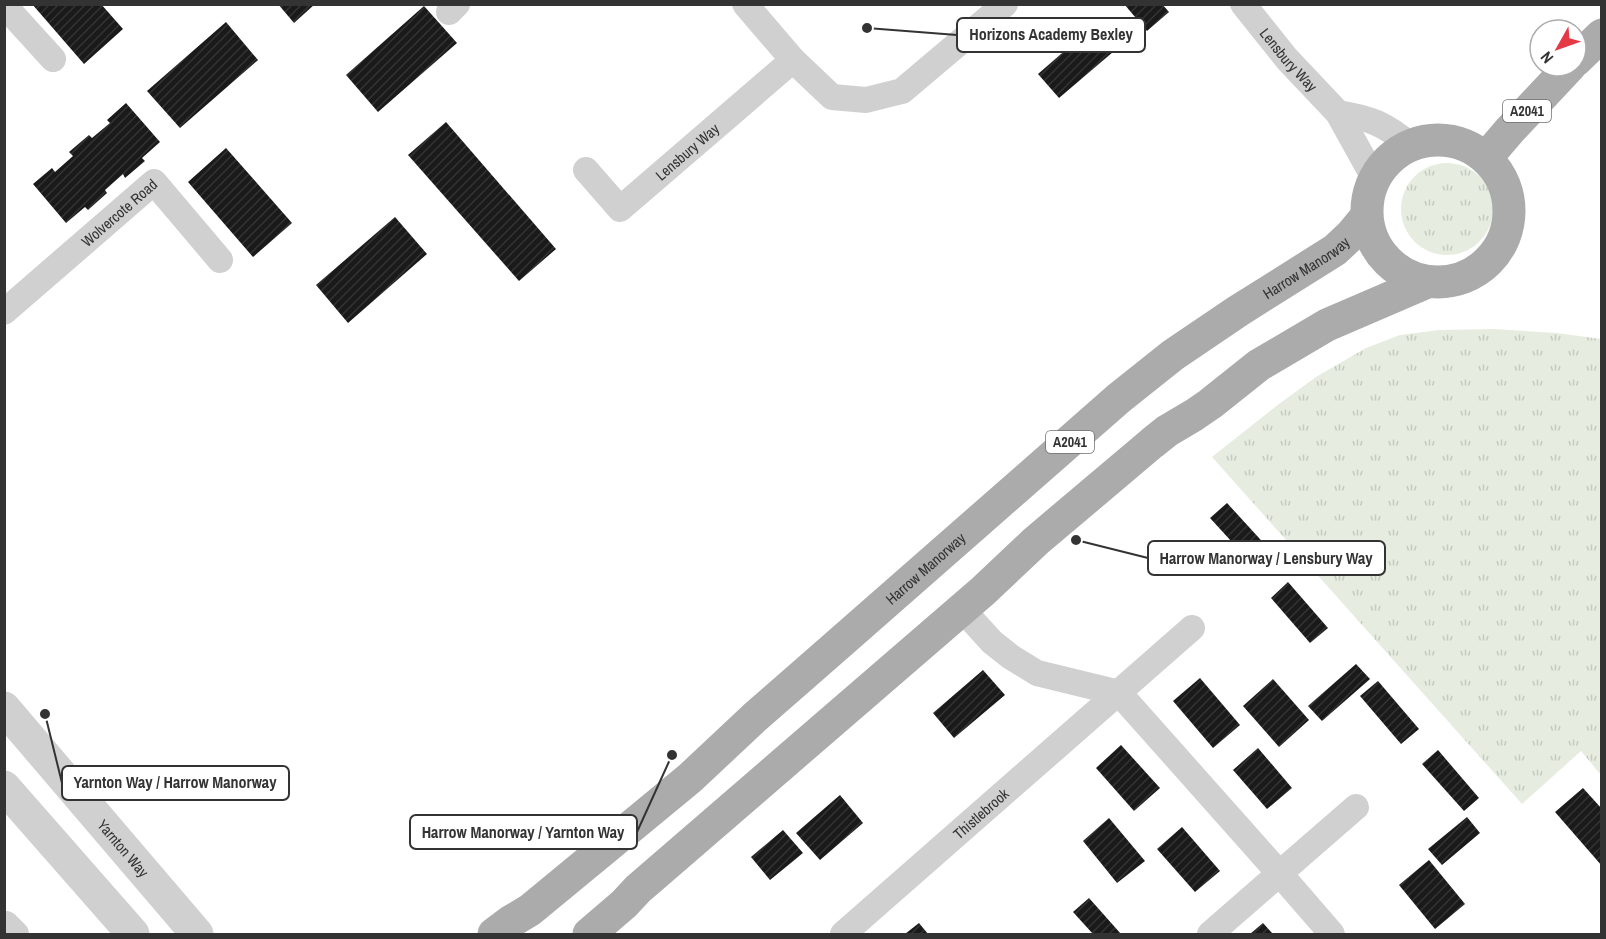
<svg xmlns="http://www.w3.org/2000/svg" width="1606" height="939" font-family="'Archivo Narrow',sans-serif">
<defs>
<pattern id="grass-tufts" width="24" height="20" patternUnits="userSpaceOnUse" patternTransform="scale(1.5)"><rect width="24" height="20" fill="#e6ecdf"/><path d="M3 7l-1-3M5 7V3M7 7l1-3M15 17l-1-3M17 17v-4M19 17l1-3" fill="none" stroke="#c6cbc0"/></pattern>
<pattern id="building-hatch" width="6" height="6" patternUnits="userSpaceOnUse" patternTransform="scale(1.5)"><rect width="6" height="6" fill="#1a1a1a"/><path d="M-1 1l2-2M0 6l6-6M5 7l2-2" fill="none" stroke="#333"/></pattern>
</defs>
<rect width="100%" height="100%" fill="#fff"/>
<g fill="url(#grass-tufts)">
<circle cx="1447" cy="209" r="46"/>
<polygon points="1494,329 1557,333 1601,339 1601,775 1581,751 1522,804 1212,457 1279,404 1316,377 1366,348 1400,335 1439,330"/>
</g>
<g fill="url(#building-hatch)">
<polygon points="32,4 101,4 123,29 84,64"/>
<polygon points="278,4 315,4 294,23"/>
<polygon points="1124,4 1162,4 1169,12 1147,31"/>
<polygon points="424,6 457,43 378,112 346,75"/>
<polygon points="1099,21 1120,46 1059,98 1038,74"/>
<polygon points="226,22 258,60 180,128 147,91"/>
<polygon points="126,103 160,142 142,158 145,161 125,178 123,174 105,190 107,193 88,210 85,207 66,223 33,184 52,168 55,172 73,156 69,152 89,135 92,138 110,123 107,120"/>
<polygon points="446,122 556,249 519,281 408,155"/>
<polygon points="226,148 292,223 253,257 188,182"/>
<polygon points="395,217 427,254 348,323 316,285"/>
<polygon points="1227,503 1270,550 1253,565 1210,518"/>
<polygon points="1288,582 1328,628 1310,643 1271,598"/>
<polygon points="1356,664 1370,679 1322,721 1308,706"/>
<polygon points="983,670 1005,695 954,738 933,713"/>
<polygon points="1200,678 1240,725 1213,748 1173,701"/>
<polygon points="1273,679 1309,720 1279,747 1243,706"/>
<polygon points="1378,681 1419,729 1401,744 1360,696"/>
<polygon points="1121,745 1160,788 1134,811 1096,768"/>
<polygon points="1258,748 1292,788 1267,809 1233,770"/>
<polygon points="1438,750 1479,798 1464,811 1422,764"/>
<polygon points="1583,788 1602,809 1602,866 1555,812"/>
<polygon points="840,795 863,823 820,860 796,833"/>
<polygon points="1467,817 1480,833 1442,865 1428,849"/>
<polygon points="1109,818 1145,861 1117,883 1083,841"/>
<polygon points="1182,827 1220,871 1195,892 1157,849"/>
<polygon points="783,830 803,853 770,880 751,857"/>
<polygon points="1429,860 1465,904 1435,929 1399,885"/>
<polygon points="1089,898 1121,934 1093,934 1073,912"/>
<polygon points="919,923 928,934 905,934"/>
<polygon points="1263,923 1273,934 1250,934"/>
</g>
<g fill="none" stroke-linecap="round" stroke-linejoin="round">
<g stroke="#d0d0d0" stroke-width="26">
<polyline points="745,4 793,60 832,97 866,100 902,91 1005,4"/>
<path id="s1" d="M 1243,4 L 1287,59 L 1338,113 L 1374,178"/>
<polyline points="4,5 53,59"/>
<polyline points="449,12 457,4"/>
<path d="M 1338,113 C 1370,118 1385,124 1410,145"/>
<path id="s2" d="M 586,170 L 620,209 L 793,60"/>
<path id="s3" d="M 4,312 L 154,182 L 220,260"/>
<polyline points="962,609 992,642 1011,657 1037,673 1119,693 1280,874 1332,934"/>
<polyline points="4,926 6,924 16,934"/>
<path id="s4" d="M 843,934 L 1192,628"/>
<polyline points="1210,934 1356,807"/>
</g>
<g stroke="#d0d0d0" stroke-width="33">
<path id="s5" d="M 4,708 L 197,934"/>
<polyline points="4,787 133,934"/>
</g>
<g stroke="#ababab" stroke-width="33">
<polyline points="1576,60 1602,35"/>
<circle cx="1438" cy="211" r="71"/>
<polyline points="1486,158 1510,130 1570,66"/>
<path id="s6" d="M 494,934 L 510,922 L 530,910 L 690,778 L 755,717 L 834,648 L 1119,398 L 1173,355 L 1238,311 L 1335,250 L 1351,235 L 1366,217"/>
<polyline points="589,934 624,904 638,889 983,591 1036,541 1152,443 1167,431 1194,415 1210,404 1259,365 1327,325 1427,282"/>
</g>
</g>
<g text-anchor="middle" dominant-baseline="central" stroke-width="6" stroke-linejoin="round" paint-order="stroke">
<g fill="#fff" stroke="#707070" stroke-width="1.5">
<rect x="1503" y="100" width="48" height="22" rx="4.5"/>
<rect x="1046" y="431" width="48" height="22" rx="4.5"/>
</g>
<g font-size="14" font-weight="bold" fill="#333">
<text x="1527" y="111">A2041</text>
<text x="1070" y="442">A2041</text>
</g>
<g font-size="15" fill="#333" stroke="#fff">
<text stroke="none"><textPath href="#s1" startOffset="72">Lensbury Way</textPath></text>
<text stroke="none"><textPath href="#s2" startOffset="140">Lensbury Way</textPath></text>
<text stroke="none"><textPath href="#s3" startOffset="152">Wolvercote Road</textPath></text>
<text stroke="none"><textPath href="#s6" startOffset="1052">Harrow Manorway</textPath></text>
<text stroke="none"><textPath href="#s6" startOffset="566">Harrow Manorway</textPath></text>
<text stroke="none"><textPath href="#s4" startOffset="183">Thistlebrook</textPath></text>
<text stroke="none"><textPath href="#s5" startOffset="184">Yarnton Way</textPath></text>
</g>
</g>
<path fill="none" stroke="#333" stroke-width="2" d="M867 28L957 35M1076 540L1148 558M45 714L62 783M672 755L637 832"/>
<g fill="#333" stroke="#fff" stroke-width="2">
<circle cx="867" cy="28" r="6"/>
<circle cx="1076" cy="540" r="6"/>
<circle cx="45" cy="714" r="6"/>
<circle cx="672" cy="755" r="6"/>
</g>
<g fill="#fff" stroke="#333" stroke-width="2">
<rect x="957" y="18" width="188" height="34" rx="6"/>
<rect x="1148" y="541" width="237" height="34" rx="6"/>
<rect x="62" y="766" width="227" height="34" rx="6"/>
<rect x="410" y="815" width="227" height="34" rx="6"/>
</g>
<g font-size="16" text-anchor="middle" font-weight="bold" fill="#333">
<text x="1051" y="40">Horizons Academy Bexley</text>
<text x="1266" y="564">Harrow Manorway / Lensbury Way</text>
<text x="175" y="788">Yarnton Way / Harrow Manorway</text>
<text x="523" y="838">Harrow Manorway / Yarnton Way</text>
</g>
<rect width="1606" height="939" fill="none" stroke="#333333" stroke-width="12"/>
<g transform="translate(1558 48) rotate(230)"><circle r="28" fill="#ffffff" stroke="#adadad" stroke-width="1.5"/>
<path d="M0-4.5L10 22L0 15L-10 22Z" fill="#e63946"/>
<text y="-9" font-size="16" font-weight="bold" text-anchor="middle" fill="#333333">N</text>
</g>
</svg>
